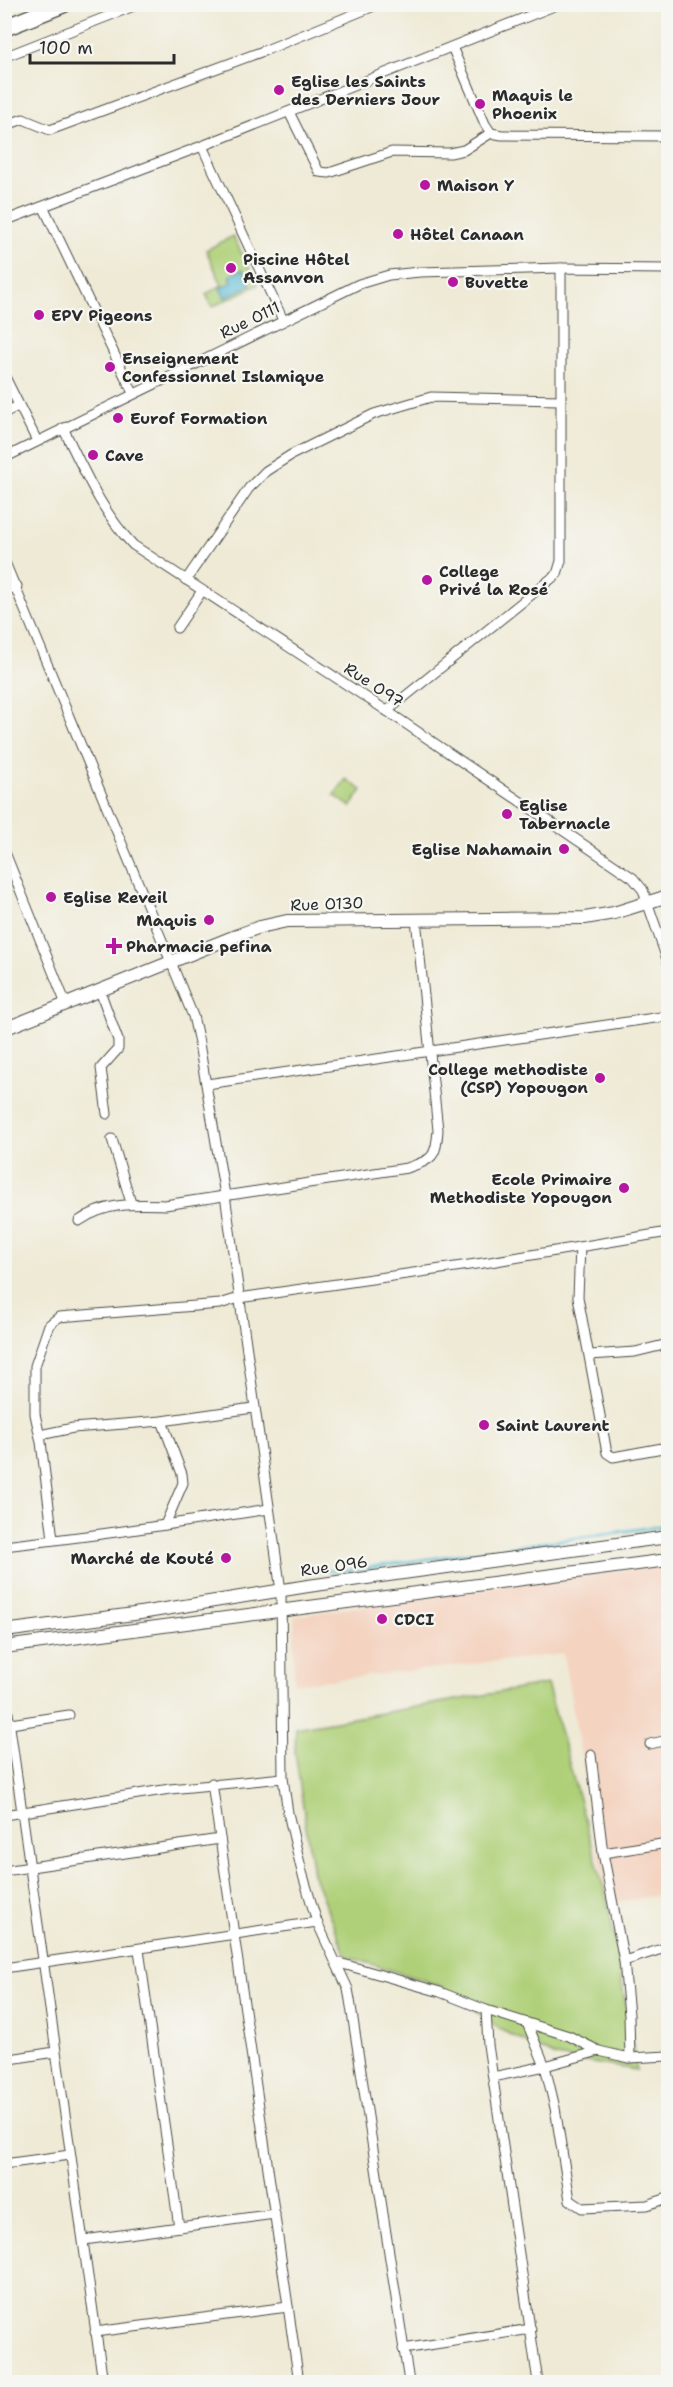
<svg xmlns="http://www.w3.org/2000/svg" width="673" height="2387" font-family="'Shantell Sans',sans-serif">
<rect width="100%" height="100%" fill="#f6f6f2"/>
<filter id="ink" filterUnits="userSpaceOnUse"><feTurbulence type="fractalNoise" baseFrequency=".0167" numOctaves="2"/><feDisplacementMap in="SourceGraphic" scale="12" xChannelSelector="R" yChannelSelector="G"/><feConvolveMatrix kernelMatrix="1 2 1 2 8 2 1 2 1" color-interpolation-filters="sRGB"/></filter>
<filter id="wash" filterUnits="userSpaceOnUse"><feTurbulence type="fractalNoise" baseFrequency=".008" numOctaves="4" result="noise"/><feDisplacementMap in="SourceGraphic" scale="24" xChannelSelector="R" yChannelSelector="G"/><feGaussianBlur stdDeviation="1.35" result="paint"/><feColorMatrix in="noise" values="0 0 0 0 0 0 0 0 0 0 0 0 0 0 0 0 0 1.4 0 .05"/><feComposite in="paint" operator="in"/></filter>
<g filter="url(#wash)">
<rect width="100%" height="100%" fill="#efead5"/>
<polygon fill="#f4d3c0" points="668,1565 668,1894 608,1903 563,1654 294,1684 294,1616 550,1579"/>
<g fill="#afd078" stroke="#6d7e52" stroke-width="1.5">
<polygon points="233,236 258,285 212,307 206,294 222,285 206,250"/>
<polygon points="346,779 362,790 351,807 334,795"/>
<polygon points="547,1684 608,1903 637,2070 556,2057 501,2030 441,1986 346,1956 313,1874 295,1752 296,1728"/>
</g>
<polygon fill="#55b9d3" stroke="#40727f" stroke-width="1.5" points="243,269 251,285 225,298 220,288 232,282 230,276"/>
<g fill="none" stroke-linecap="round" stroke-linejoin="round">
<polyline stroke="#55b9d3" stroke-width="3" points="307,1570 344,1571 668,1525"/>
</g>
</g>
<g filter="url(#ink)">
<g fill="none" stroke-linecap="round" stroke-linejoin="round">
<defs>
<g id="street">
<polyline points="452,47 485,124 491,133 502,135 668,136"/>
<polyline points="4,57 139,4"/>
<polyline points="289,112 319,172 329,173 392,152 450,153 464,150 491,133"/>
<polyline points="4,126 23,119 50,130 266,50 379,4"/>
<polyline points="202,146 283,320"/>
<polyline points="44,208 133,393"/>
<polyline points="4,221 202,146 559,4"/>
<polyline points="4,375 37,441"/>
<polyline points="4,413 18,406"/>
<path d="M 63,428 C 84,470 101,511 133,545 L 387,711 L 633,878 L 643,890 L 668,962"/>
<polyline points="4,458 359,284 389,275 420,272 561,268 668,269"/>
<polyline points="4,560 171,962 193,1016 198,1038 225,1195 281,1591 283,1778 288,1813 302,1872 317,1922 348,1989 350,2000 409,2382"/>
<polyline points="186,580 249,488 266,471 291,455 374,414 431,397 560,400"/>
<polyline points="4,591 17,586"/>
<polyline points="177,628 202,591"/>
<polyline points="387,711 557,574 561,561 561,268"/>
<polyline points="4,850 66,1004"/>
<polyline points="100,991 118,1040 118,1049 101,1068 107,1114"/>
<polyline points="207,1084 668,1016"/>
<polyline points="112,1139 131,1203"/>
<path d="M 79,1221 C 106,1202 134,1204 165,1205 L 407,1168 C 433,1159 436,1158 438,1130 L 416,919"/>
<polyline points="580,1247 578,1297 607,1453 613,1457 668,1447"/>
<polyline points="590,1355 635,1352 668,1344"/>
<polyline points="40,1435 73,1428 162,1421 253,1408"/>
<polyline points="165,1525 269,1509"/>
<polyline points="53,1539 41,1442 35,1414 35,1366 49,1325 59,1317 220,1304 239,1298 490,1262 668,1232"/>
<path d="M 4,1546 C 57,1540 112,1533 165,1525 L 183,1483 L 182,1474 L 162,1421"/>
<polyline points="4,1685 103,2382"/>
<polyline points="4,1725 69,1715"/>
<polyline points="650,1744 668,1740"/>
<polyline points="591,1755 603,1853 624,1961 629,2015 630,2058"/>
<polyline points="212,1783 299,2382"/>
<polyline points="4,1815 170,1789 283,1778"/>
<polyline points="603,1853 668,1843"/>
<polyline points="4,1871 220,1839"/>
<polyline points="139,1950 179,2227"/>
<polyline points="624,1961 668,1947"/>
<polyline points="336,1962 440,1992 486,2010 488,2045 538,2382"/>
<polyline points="4,1968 317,1922"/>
<polyline points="486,2010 569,2036 599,2051 616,2055 630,2058 668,2056"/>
<polyline points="527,2023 545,2066 555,2108 570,2200 582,2208 647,2205 668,2198"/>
<polyline points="4,2060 55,2052"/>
<polyline points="493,2077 545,2066 599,2051"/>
<polyline points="4,2164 70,2155"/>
<polyline points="84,2240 275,2214"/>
<polyline points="95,2332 288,2307"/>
<polyline points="403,2349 531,2329"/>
<polyline points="4,2366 7,2382"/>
</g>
<g id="secondary">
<polyline points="4,1029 238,935 260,927 287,921 585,918 614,913 668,896"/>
<polyline points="4,1631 134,1614 308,1586 668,1537"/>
<polyline points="4,1647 668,1560"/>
</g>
<polyline id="highway" points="4,28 64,4"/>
</defs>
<use href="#street" stroke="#484844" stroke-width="11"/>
<use href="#secondary" stroke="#484844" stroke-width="14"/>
<use href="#highway" stroke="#484844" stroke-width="19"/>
<use href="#street" stroke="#fff" stroke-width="9"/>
<use href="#secondary" stroke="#fff" stroke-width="12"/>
<use href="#highway" stroke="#fff" stroke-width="16"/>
</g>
</g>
<g fill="#b5179e" stroke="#f6f6f2" stroke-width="2">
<circle cx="279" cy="90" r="6"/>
<circle cx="480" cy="104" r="6"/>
<circle cx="425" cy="185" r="6"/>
<circle cx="398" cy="234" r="6"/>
<circle cx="231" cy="268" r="6"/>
<circle cx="453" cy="282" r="6"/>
<circle cx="39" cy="315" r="6"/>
<circle cx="110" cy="367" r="6"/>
<circle cx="118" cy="418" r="6"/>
<circle cx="93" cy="455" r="6"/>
<circle cx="427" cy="580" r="6"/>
<circle cx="507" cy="814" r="6"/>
<circle cx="564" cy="849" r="6"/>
<circle cx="51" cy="897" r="6"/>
<circle cx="209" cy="920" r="6"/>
<path d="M111 937h6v6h6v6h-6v6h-6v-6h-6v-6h6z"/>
<circle cx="600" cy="1078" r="6"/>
<circle cx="624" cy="1188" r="6"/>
<circle cx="484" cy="1425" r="6"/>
<circle cx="226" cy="1558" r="6"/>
<circle cx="382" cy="1619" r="6"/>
</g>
<g text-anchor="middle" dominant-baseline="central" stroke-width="4.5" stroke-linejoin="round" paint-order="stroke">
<g font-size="16" font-weight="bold" fill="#2b2b2b" stroke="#f6f6f2" text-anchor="start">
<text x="291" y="81">Eglise les Saints<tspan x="291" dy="18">des Derniers Jour</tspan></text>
<text x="492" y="95">Maquis le<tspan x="492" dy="18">Phoenix</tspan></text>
<text x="437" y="185">Maison Y</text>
<text x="410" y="234">Hôtel Canaan</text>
<text x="243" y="259">Piscine Hôtel<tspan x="243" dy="18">Assanvon</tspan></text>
<text x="465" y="282">Buvette</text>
<text x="51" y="315">EPV Pigeons</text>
<text x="122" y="358">Enseignement<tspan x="122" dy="18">Confessionnel Islamique</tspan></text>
<text x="130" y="418">Eurof Formation</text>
<text x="105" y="455">Cave</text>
<text x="439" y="571">College<tspan x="439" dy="18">Privé la Rosé</tspan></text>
<text x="519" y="805">Eglise<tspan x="519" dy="18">Tabernacle</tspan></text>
<text x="552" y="849" text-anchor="end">Eglise Nahamain</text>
<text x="63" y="897">Eglise Reveil</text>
<text x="197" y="920" text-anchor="end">Maquis</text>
<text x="126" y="946">Pharmacie pefina</text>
<text x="588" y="1069" text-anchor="end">College methodiste<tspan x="588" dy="18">(CSP) Yopougon</tspan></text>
<text x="612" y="1179" text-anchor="end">Ecole Primaire<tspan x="612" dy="18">Methodiste Yopougon</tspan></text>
<text x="496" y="1425">Saint Laurent</text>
<text x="214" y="1558" text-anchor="end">Marché de Kouté</text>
<text x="394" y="1619">CDCI</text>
</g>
<g font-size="16" fill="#2b2b2b" stroke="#f6f6f2">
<text transform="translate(250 320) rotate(-26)">Rue O111</text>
<text transform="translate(374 685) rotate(33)">Rue O97</text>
<text transform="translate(327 904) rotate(-2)">Rue O130</text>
<text transform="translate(334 1566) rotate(-8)">Rue O96</text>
</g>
</g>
<rect width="673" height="2387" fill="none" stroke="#f6f6f2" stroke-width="24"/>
<path d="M30 54v9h144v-9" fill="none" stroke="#2b2b2b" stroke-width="3"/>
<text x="39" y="54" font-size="18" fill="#2b2b2b" stroke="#f6f6f2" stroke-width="4.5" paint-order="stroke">100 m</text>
</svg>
